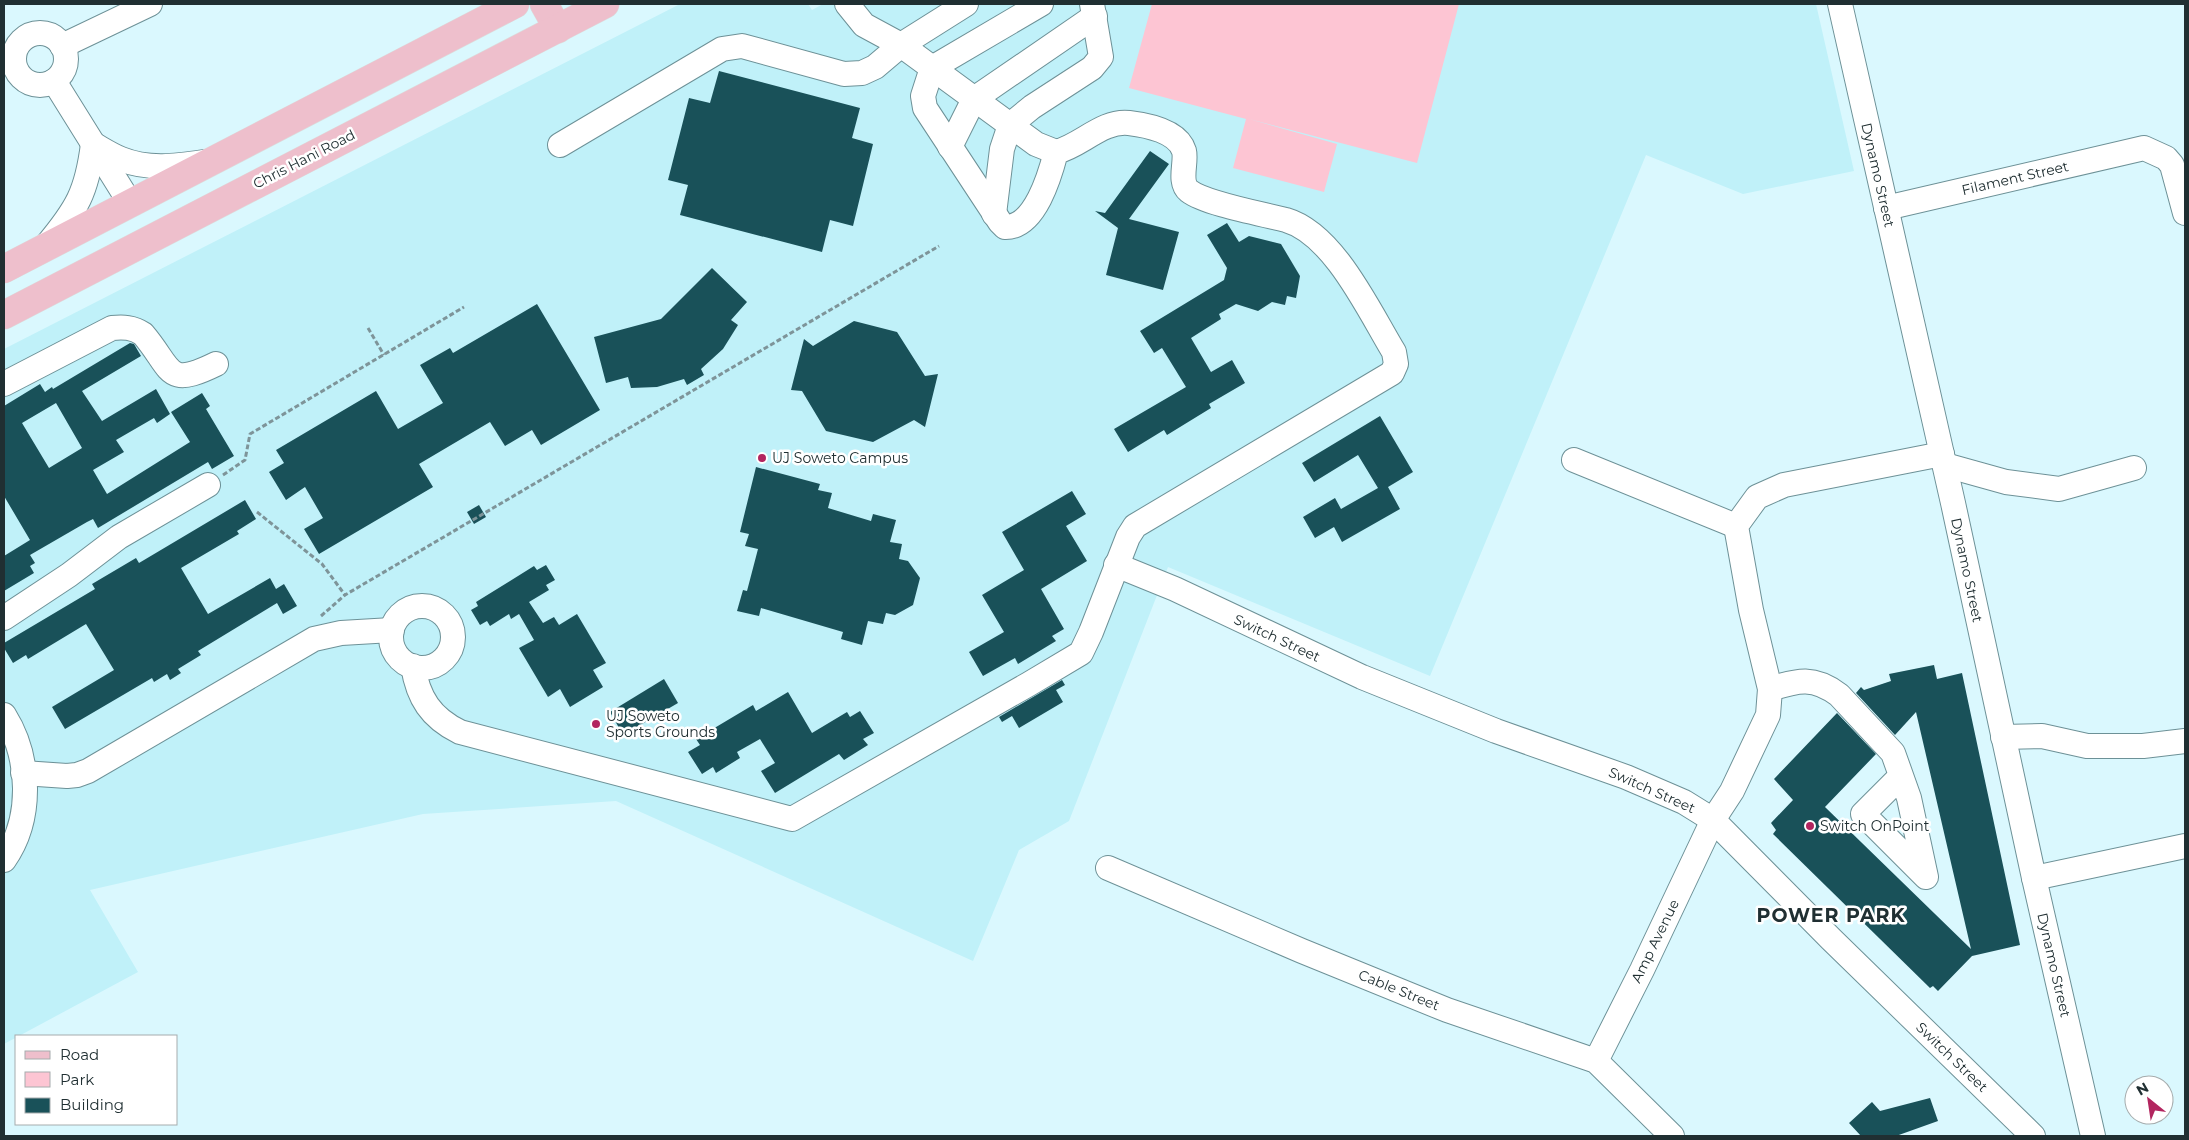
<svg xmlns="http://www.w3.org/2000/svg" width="2189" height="1140" font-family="Montserrat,sans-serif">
<rect width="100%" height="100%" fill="#daf8fe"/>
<polygon fill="#c0f1f9" points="680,4 808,4 812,10 823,4 1816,4 1854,171 1743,194 1646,155 1430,676 1168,567 1069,821 1019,850 973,961 616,801 423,814 90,890 138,972 4,1044 4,349"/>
<polygon fill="#fdc5d3" points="1152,4 1459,4 1417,163 1249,119 1337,144 1324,192 1233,168 1246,119 1129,88"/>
<g fill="#195159" fill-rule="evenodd">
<polygon points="719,71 860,108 852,138 873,144 853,226 830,220 822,252 680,215 688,185 668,180 689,98 710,103"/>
<polygon points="1150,151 1169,164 1129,219 1179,232 1163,290 1106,275 1118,228 1095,211 1105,213"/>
<polygon points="1227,223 1239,242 1249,236 1281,244 1300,276 1296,298 1287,296 1285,305 1272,302 1258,311 1236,304 1219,314 1221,319 1191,338 1211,372 1232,360 1245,383 1209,404 1211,408 1167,435 1164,430 1128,452 1114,429 1186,387 1162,348 1154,353 1140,331 1224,280 1227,268 1207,235"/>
<polygon points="712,268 747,302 731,320 738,325 723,349 701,369 704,375 687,385 684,379 657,387 631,388 628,377 606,383 594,337 661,319"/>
<polygon points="537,304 600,410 541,445 532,430 505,446 490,422 419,464 433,487 319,554 304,529 323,518 305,487 286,500 269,472 284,463 276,450 376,391 398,429 443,403 420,365 450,348 453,353"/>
<polygon points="854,321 897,332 925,376 938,374 925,427 914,420 873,442 826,431 802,391 791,390 804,339 813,346"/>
<path d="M 130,343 L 134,344 L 141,356 L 82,391 L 102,421 L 156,389 L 170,414 L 157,423 L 154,418 L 116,440 L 124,452 L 93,470 L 107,494 L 190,442 L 171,412 L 202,393 L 210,406 L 206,409 L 234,456 L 212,469 L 208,462 L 98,528 L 93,519 L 87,522 L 30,555 L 35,563 L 30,566 L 34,573 L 4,591 L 4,556 L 30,540 L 4,496 L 4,406 L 40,384 L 45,392 L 52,387 L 53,389 ZM 56,403 L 82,448 L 49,468 L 22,423 Z"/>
<polygon points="1380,416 1413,472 1388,487 1400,509 1342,542 1334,527 1315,538 1303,517 1335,498 1341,509 1378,488 1358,455 1314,482 1302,463"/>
<polygon points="756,467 820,484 818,490 832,493 828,508 871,521 873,514 896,520 890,542 902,544 899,559 908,561 920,578 913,605 895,615 886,613 883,624 868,621 862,645 841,639 843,632 761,608 759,616 737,611 743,590 747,591 758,549 745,546 749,534 740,532"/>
<polygon points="1072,491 1086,514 1066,526 1087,561 1041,589 1064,629 1052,636 1056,641 1018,664 1015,658 983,676 969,652 1004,632 982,595 1024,570 1002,532"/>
<polygon points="245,500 256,519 237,531 239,534 181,568 208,614 270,578 276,589 284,584 297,606 283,614 277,603 198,651 201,655 178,669 181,673 170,680 167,674 154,682 152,678 65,729 52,707 114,670 86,624 28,659 26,655 13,663 4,648 4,643 95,589 92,584 136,558 139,563"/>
<polygon points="479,505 486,517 474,524 467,512"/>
<polygon points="546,565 555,580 546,585 549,590 529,602 543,623 554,617 559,625 577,614 606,663 593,670 603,687 570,707 560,689 548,697 519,648 534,640 519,614 511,619 509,614 490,626 487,621 480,625 471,610 478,606 476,602 534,566 537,570"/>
<polygon points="1934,665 1937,679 1962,673 2020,945 1972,956 1938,991 1933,986 1930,988 1773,834 1776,830 1771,823 1793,800 1774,779 1837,713 1876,754 1825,807 1971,949 1916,712 1895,735 1856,693 1861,687 1864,690 1891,681 1889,674"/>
<polygon points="664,679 678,703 623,735 610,712"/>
<polygon points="1062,680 1065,685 1056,690 1063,702 1019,728 1012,716 1002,722 999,717"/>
<polygon points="788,692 812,733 847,712 850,717 860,711 874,733 863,739 868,745 844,760 839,754 775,793 761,771 775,763 760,739 737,752 740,758 716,773 713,767 702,774 688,752 700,745 696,739 753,705 756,711"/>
<polygon points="1930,1098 1938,1121 1896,1136 1861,1136 1849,1123 1872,1102 1880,1111"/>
</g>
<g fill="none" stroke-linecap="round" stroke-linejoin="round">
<defs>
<g id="minor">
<polyline points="847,4 864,25 901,45 1036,144 1056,152"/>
<polyline points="1840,4 1953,503 2034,878 2093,1136"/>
<circle cx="40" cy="59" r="26"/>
<polyline points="62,46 150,4"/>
<polyline points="54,81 130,203"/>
<polyline points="560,145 722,49 742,46 844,74 862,73 875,67 901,45 966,4"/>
<polyline points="950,147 974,99 1095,16"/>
<polyline points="1886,208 2144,148 2166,158 2172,165 2185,213"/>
<polyline points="994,214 1002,149 1010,125 1032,107 1092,68 1101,57 1092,4"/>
<path d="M 46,246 C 77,209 87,192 93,144 C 102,149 111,155 121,159 C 148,170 176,166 204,162"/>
<path d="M 4,384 L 112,328 C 123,327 133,327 143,334 C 173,369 165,389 216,364"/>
<polyline points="1574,460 1736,526"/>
<polyline points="1945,465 2006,482 2059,489 2134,468"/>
<polyline points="1116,565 1175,589 1362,677 1496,731 1626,777 1684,802 1713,820 1831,939 2033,1136"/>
<circle cx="422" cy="637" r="31"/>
<polyline points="4,618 69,575 119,537 208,485"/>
<path d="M 413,666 C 418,698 431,718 460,732 L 792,819 L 1029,684 L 1081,653 L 1091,632 L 1128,537 L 1135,526 L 1392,373 L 1396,364 L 1394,352 C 1369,311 1334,234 1286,220 C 1263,214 1206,204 1189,191 C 1178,182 1187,162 1184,151 C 1178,131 1146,125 1129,123 C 1102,120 1081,146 1056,152 C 1050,175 1035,228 1005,227 L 1000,222 L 925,108 L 923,96 L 932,68 L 1041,4"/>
<path d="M 1770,689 C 1798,680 1814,676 1839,695 L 1893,753 L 1909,798 L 1926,877 L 1863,814 L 1901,776"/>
<path d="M 4,715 C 31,758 33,819 4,860"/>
<polyline points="2003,737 2042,736 2087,746 2143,746 2185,741"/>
<polyline points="23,773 67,776 77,775 88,771 314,639 341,633 392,630"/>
<polyline points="1108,868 1302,951 1447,1010 1596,1061 1672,1136"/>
<polyline points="2034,878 2185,846"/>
<polyline points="1596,1061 1642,970 1713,820 1732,791 1768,715 1770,689 1751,610 1736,526 1757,497 1784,485 1942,454"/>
</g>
<g id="major">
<polyline points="544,4 558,29"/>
<polyline points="4,269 515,4"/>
<polyline points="4,315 605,4"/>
</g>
</defs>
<use href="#minor" stroke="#6d9197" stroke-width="26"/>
<use href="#major" stroke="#dbdede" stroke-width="29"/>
<g stroke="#7e9499" stroke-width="3" stroke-dasharray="5 2.5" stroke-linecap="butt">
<polyline points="368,328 384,355"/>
<polyline points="223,475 245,460 250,434 464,307"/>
<polyline points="257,512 322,564 345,595"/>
<polyline points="321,616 345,595 939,246"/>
</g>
<use href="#minor" stroke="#fff" stroke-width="24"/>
<use href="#major" stroke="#eebfcc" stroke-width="28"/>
</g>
<g fill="#b2255f" stroke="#fff" stroke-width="2">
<circle cx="762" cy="458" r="5"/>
<circle cx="596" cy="724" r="5"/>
<circle cx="1810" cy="826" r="5"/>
</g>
<g text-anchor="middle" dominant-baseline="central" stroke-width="5" stroke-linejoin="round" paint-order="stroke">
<g font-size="14" fill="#202f32" stroke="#fff">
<text transform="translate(304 159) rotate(-27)">Chris Hani Road</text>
<text transform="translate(1878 175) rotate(77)">Dynamo Street</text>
<text transform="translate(2015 178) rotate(-13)">Filament Street</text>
<text transform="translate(1967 570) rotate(78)">Dynamo Street</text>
<text transform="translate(1277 638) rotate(25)">Switch Street</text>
<text transform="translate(1652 790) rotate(24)">Switch Street</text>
<text transform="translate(1655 941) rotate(-64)">Amp Avenue</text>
<text transform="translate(2054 965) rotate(77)">Dynamo Street</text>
<text transform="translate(1399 990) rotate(22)">Cable Street</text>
<text transform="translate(1952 1057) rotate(44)">Switch Street</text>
</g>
<g font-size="14" fill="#202f32" stroke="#fff" text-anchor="start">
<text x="772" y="458">UJ Soweto Campus</text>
<text x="606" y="716">UJ Soweto<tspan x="606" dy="16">Sports Grounds</tspan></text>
<text x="1820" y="826">Switch OnPoint</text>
</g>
<g font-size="19" font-weight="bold" letter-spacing="1" fill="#202f32" stroke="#fff">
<text x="1831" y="915">POWER PARK</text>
</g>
</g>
<rect width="2189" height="1140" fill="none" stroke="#202f32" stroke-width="10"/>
<rect x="15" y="1035" width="162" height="90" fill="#ffffff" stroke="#a6acad"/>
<rect x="25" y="1051" width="25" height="8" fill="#eebfcc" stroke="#a6acad"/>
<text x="60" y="1060" font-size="15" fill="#202f32">Road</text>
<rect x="25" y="1072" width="25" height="15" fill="#fdc5d3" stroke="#a6acad"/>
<text x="60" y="1085" font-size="15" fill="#202f32">Park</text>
<rect x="25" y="1098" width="25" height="15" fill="#195159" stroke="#a6acad"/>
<text x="60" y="1110" font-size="15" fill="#202f32">Building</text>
<g transform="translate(2149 1100) rotate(330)"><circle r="24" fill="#ffffff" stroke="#a6acad"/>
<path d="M0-4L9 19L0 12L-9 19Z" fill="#b2255f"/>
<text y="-8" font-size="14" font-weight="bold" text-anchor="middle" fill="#202f32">N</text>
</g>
</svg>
